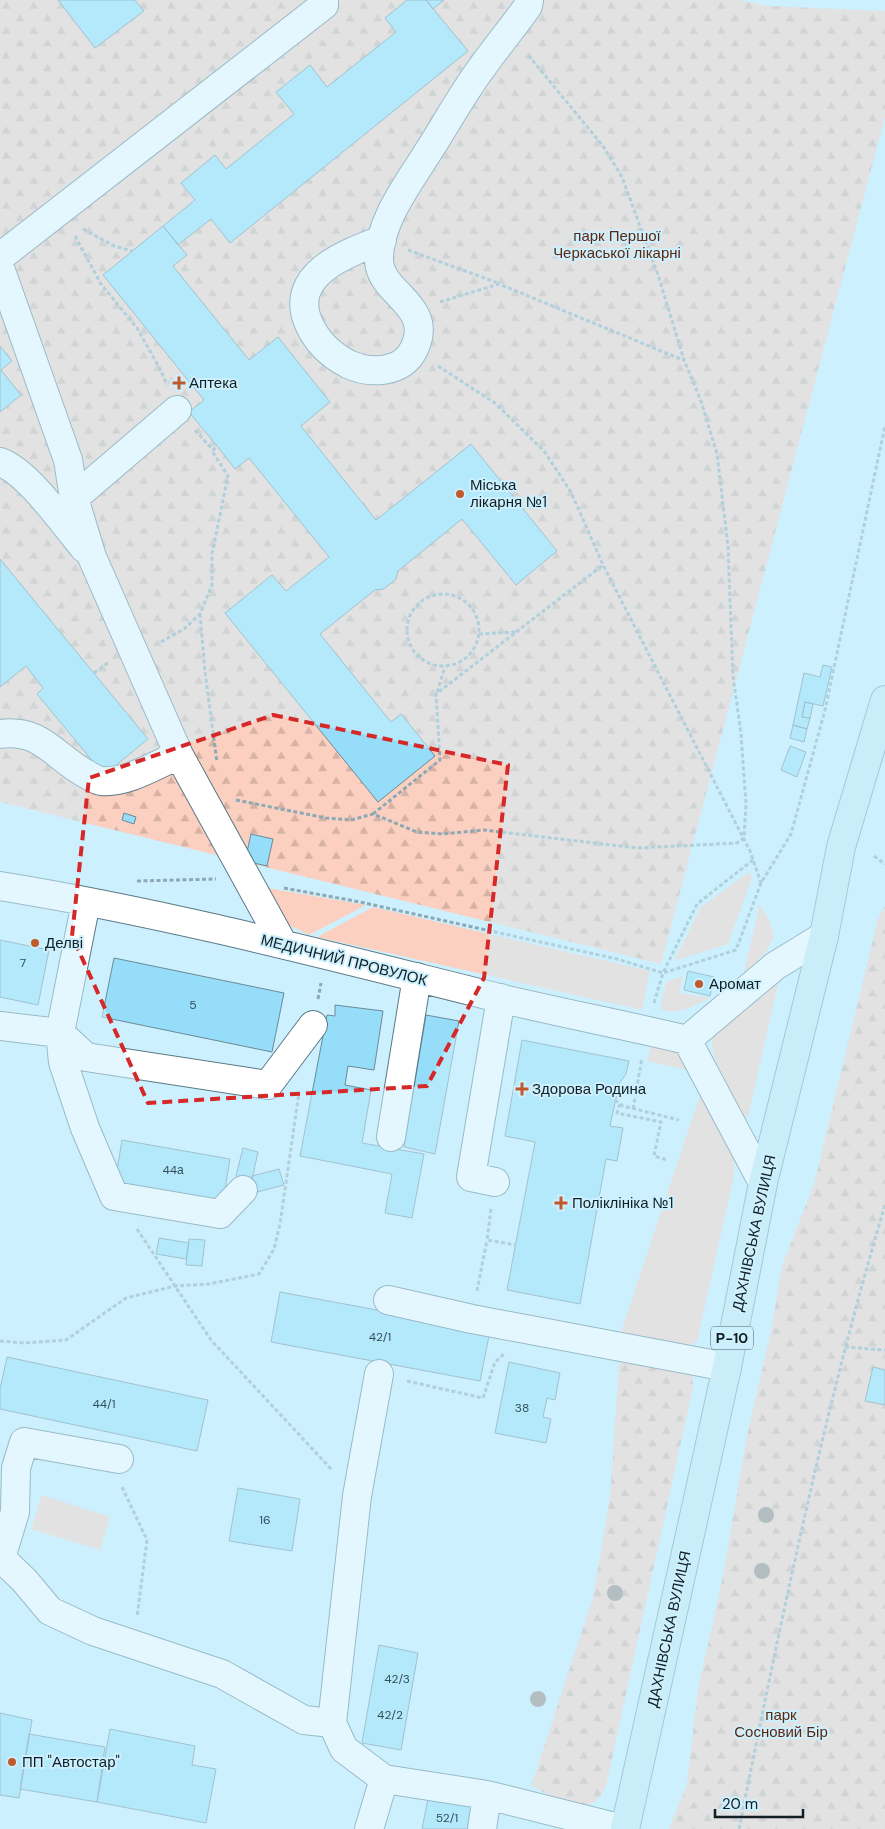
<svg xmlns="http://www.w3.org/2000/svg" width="885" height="1829" viewBox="0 0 885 1829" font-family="'DM Sans',sans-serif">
	<defs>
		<pattern id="forest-firs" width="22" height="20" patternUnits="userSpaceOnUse" patternTransform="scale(1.25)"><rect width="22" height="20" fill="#fbd0c0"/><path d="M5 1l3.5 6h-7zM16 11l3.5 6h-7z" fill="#d6b2a5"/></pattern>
	</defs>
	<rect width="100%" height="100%" fill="#cdf0fe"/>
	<path fill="#fbd0c0" d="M 749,872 L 752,878 L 728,944 L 674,961 L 701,907 Z
		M 262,887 L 366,905 L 309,935 L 287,924 Z
		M 760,904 L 770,922 L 774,937 L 767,950 L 745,976 L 743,975 Z
		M 373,907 L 650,971 L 642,1010 L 317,937 Z
		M 780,975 L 748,1117 L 743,1117 L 713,1054 L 711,1033 Z
		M 683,976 L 679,993 L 710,998 C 694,1006 677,1016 660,1009 L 666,982 Z
		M 652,1040 L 674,1047 L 692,1071 L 647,1061 Z
		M 704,1083 L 734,1151 L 734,1176 L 697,1342 L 685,1346 L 619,1338 Z
		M 42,1495 L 110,1517 L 100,1550 L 31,1529 Z"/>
	<path fill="url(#forest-firs)" d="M 0,0 L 740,0 L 767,6 L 885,11 L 885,117 L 661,964 L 0,802 Z
		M 885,906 L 885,1829 L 669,1829 L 687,1784 L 698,1689 L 721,1586 L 747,1436 L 771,1331 L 782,1266 L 814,1184 L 878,919 Z
		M 620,1351 L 692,1374 L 693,1387 L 606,1786 C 591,1824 556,1797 531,1786 L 593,1598 L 610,1497 Z"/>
	<path fill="#95ddf8" stroke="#6a8a97" d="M 58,0 L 135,0 L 144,11 L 95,48 Z
		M 407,0 L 426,0 L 468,51 L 230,243 L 211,219 L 178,245 L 163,226 L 195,200 L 181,183 L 215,155 L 226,169 L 294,114 L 276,92 L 310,65 L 327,87 L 396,32 L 385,18 Z
		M 426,0 L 444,0 L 433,9 Z
		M 163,226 L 187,255 L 173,266 L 249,360 L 278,337 L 330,402 L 301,426 L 376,520 L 471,444 L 557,551 L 516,585 L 462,519 L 398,571 L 396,579 L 384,589 L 375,590 L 320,634 L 391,722 L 401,714 L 435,756 L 378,802 L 225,613 L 272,575 L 286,591 L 329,557 L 249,458 L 235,469 L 217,446 L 189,412 L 204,400 L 103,275 Z
		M 0,346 L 12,361 L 1,370 L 21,395 L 0,412 Z
		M 0,559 L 148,739 L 104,775 L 37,694 L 43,688 L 26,666 L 0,687 Z
		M 823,665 L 832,667 L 823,706 L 805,702 L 802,717 L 810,718 L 807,729 L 793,725 L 804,673 L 820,677 Z
		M 805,702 L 813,704 L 810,718 L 802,717 Z
		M 793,725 L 807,729 L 804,742 L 790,738 Z
		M 790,746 L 806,752 L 797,777 L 781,770 Z
		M 124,813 L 136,817 L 134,824 L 122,820 Z
		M 251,834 L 273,839 L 267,866 L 245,861 Z
		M 0,940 L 49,950 L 38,1005 L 0,997 Z
		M 114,958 L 284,993 L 272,1052 L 102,1017 Z
		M 688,971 L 714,977 L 710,996 L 684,990 Z
		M 335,1005 L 383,1011 L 374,1070 L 348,1066 L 345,1085 L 371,1090 L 362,1143 L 424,1154 L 412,1218 L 385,1213 L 392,1174 L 300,1156 L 327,1015 L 335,1016 Z
		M 426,1015 L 459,1021 L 435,1154 L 404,1147 Z
		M 522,1040 L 629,1061 L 626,1074 L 619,1084 L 610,1126 L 623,1128 L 617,1161 L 606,1159 L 580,1304 L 507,1290 L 535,1142 L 505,1136 Z
		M 122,1140 L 230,1159 L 223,1201 L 115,1182 Z
		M 243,1148 L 258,1152 L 252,1180 L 236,1176 Z
		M 279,1169 L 284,1185 L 257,1192 L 252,1176 Z
		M 159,1238 L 189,1243 L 186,1259 L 156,1254 Z
		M 189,1239 L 205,1240 L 202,1266 L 186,1265 Z
		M 280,1292 L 490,1331 L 480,1381 L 271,1342 Z
		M 7,1357 L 208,1400 L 197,1451 L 0,1409 L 0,1389 Z
		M 509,1362 L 560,1373 L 555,1400 L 547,1398 L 543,1417 L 551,1419 L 546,1443 L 495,1433 Z
		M 873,1367 L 885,1370 L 885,1405 L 865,1401 Z
		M 238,1488 L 300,1499 L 292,1551 L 229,1541 Z
		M 379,1645 L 418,1653 L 401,1750 L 362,1743 Z
		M 0,1713 L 32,1720 L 19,1798 L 0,1795 Z
		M 110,1729 L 195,1746 L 192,1765 L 216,1769 L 206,1823 L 97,1802 Z
		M 29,1734 L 105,1747 L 97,1802 L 20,1789 Z
		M 428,1798 L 473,1806 L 468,1829 L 422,1829 Z"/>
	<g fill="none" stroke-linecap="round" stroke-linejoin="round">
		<g stroke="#597985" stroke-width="30">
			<path id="minor" d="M 382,240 C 346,253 287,275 309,324 C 317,342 331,355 348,364 C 369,374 402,374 414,349 C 435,305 381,295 379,261 C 378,223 407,186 426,155 C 445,126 462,94 483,66 C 498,45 514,26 528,6 L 529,0
				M 0,257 L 324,5 L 324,0
				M 0,268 L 68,460 L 74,498 L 92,557 L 179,755 L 283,944
				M 0,462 C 28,472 64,524 84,548
				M 74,498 L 177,410
				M 0,734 C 42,728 55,758 88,775 C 92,777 97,781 102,781 C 128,783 155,765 179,755
				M 0,886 C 168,913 334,957 499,998 C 561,1013 625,1025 687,1040
				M 86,902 L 60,1033 L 63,1062 L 85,1128 L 114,1196 L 220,1214 L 243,1190
				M 0,1026 L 60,1033 L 86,1057 L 268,1085 L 313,1025
				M 391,1137 L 417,977
				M 495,1182 L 471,1177 L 501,998
				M 763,1183 L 687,1040 L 775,966 L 824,936
				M 388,1300 L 472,1319 L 727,1367
				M 119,1459 L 24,1442 L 16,1468 L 15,1512 L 1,1558 L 24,1580 L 50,1611 L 93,1631 L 222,1674 L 304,1720 L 332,1723 L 344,1749 L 384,1779 L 487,1795 L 623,1829
				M 332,1723 L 357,1496 L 379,1374
				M 369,1829 L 384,1779
				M 482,1829 L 487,1795"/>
		</g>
		<g stroke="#6d99aa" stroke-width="30">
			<path id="major" d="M 625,1829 L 727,1367 L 763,1183 L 824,936 L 841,847 L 885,700"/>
		</g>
		<path stroke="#8da9b3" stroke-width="3" stroke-dasharray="4 2.5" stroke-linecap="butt" d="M 83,229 L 114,246 L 132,251
			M 75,236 L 101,284 L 137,328 L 160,369 L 167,385
			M 408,250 L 498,283
			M 440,302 L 499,284 L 683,360
			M 438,366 L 495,403 L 544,451 L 571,492 L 603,565 L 750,851 L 761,883
			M 195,430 L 213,450
			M407 630a36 36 0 1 1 72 0a36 36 0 1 1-72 0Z
			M 200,614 L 205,672 L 217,762
			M 479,634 L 516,632
			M 161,642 L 184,629 L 200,614 L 212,585 L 212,554 L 228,476 L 212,451 L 217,446
			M 94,673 L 109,662
			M 437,692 L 445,667
			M 236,800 L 326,818 L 351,820 L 373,814 L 417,832 L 443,834 L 484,830 L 637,848 L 737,843 L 744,838 L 746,804 L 741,734 L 733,676 L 728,546 L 717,454 L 701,401 L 684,360 L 658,275 L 622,177 L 603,146 L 528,55
			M 373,814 L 440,760 L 436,694 L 603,565
			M 874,856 L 885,864
			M 137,881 L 216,879
			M 284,888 L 360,902 L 617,959 L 663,973 L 697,904 L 753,860
			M 318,999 L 321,983
			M 654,1003 L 663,973 L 736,950 L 761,883 L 791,834 L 825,710 L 885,426
			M 615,1100 L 623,1106 L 679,1120
			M 620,1104 L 617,1113 L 661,1122 L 654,1156 L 667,1160
			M 633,1109 L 642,1058
			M 491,1209 L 487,1240 L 516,1245
			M 137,1229 L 211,1340 L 332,1470
			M 477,1291 L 487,1240
			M 0,1341 L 24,1343 L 66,1340 L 126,1298 L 175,1286 L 209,1284 L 259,1274 L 274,1249 L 280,1224 L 299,1093
			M 845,1347 L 885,1350
			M 407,1381 L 483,1398 L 495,1362 L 505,1353
			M 122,1487 L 147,1540 L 137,1617
			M 739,1829 C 781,1620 824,1410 885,1205"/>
		<use href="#minor" stroke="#fff" stroke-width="28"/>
		<use href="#major" stroke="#c5e9f7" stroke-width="28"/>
	</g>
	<g fill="#90817a">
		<circle cx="766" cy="1515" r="8"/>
		<circle cx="762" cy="1571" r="8"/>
		<circle cx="615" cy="1593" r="8"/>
		<circle cx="538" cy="1699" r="8"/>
	</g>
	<path d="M0 0H885V1829H0ZM 273,715 L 508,765 L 484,978 L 427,1086 L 148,1103 L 72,936 L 89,778 Z" fill="#cdf0fe" fill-opacity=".55" fill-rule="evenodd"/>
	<path fill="none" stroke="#d62828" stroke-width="4" stroke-dasharray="10 6" stroke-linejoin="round" d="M 273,715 L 508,765 L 484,978 L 427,1086 L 148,1103 L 72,936 L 89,778 Z"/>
	<g fill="#c05a2d" stroke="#cdf0fe" stroke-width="2">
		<path d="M176.5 375.5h5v5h5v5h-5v5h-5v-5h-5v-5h5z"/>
		<circle cx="460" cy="494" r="5"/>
		<circle cx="35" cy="943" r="5"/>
		<circle cx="699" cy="984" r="5"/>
		<path d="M519.5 1081.5h5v5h5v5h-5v5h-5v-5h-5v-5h5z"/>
		<path d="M558.5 1195.5h5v5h5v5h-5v5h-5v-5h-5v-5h5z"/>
		<circle cx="12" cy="1762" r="5"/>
	</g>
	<g text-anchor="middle" stroke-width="4" stroke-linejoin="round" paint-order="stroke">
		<g font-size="12" fill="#334e59">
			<text x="23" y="967">7</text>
			<text x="193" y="1009">5</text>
			<text x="173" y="1174">44а</text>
			<text x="380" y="1341">42/1</text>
			<text x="104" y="1408">44/1</text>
			<text x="522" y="1412">38</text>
			<text x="265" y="1524">16</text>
			<text x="397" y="1683">42/3</text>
			<text x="390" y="1719">42/2</text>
			<text x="447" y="1822">52/1</text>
		</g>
		<rect fill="#cdf0fe" stroke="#4a5e65" stroke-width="1" x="711" y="1326.5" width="42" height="23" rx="4"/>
		<g font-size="14" font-weight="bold" fill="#121f24">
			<text x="732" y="1343">Р-10</text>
		</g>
		<g font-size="15" fill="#5e270e" stroke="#cdf0fe">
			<text x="617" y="241">парк Першої<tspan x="617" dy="17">Черкаської лікарні</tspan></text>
			<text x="781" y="1720">парк<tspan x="781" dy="17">Сосновий Бір</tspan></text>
		</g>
		<g font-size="15" fill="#121f24" stroke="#cdf0fe" text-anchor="start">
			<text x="189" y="388">Аптека</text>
			<text x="470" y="490">Міська<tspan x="470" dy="17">лікарня №1</tspan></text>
			<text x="45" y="948">Делві</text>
			<text x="709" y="989">Аромат</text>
			<text x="532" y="1094">Здорова Родина</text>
			<text x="572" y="1208">Поліклініка №1</text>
			<text x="22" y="1767">ПП "Автостар"</text>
		</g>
		<g font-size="15" fill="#121f24" stroke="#cdf0fe">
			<text transform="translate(344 960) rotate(14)" y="5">МЕДИЧНИЙ ПРОВУЛОК</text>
			<text transform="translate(754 1233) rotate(-78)" y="5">ДАХНІВСЬКА ВУЛИЦЯ</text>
			<text transform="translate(669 1629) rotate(-78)" y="5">ДАХНІВСЬКА ВУЛИЦЯ</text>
		</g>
	</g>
	<path d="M715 1809v8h88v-8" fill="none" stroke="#121f24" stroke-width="2.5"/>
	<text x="722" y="1809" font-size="15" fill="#121f24" stroke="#cdf0fe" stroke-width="4" paint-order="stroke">20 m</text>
</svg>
